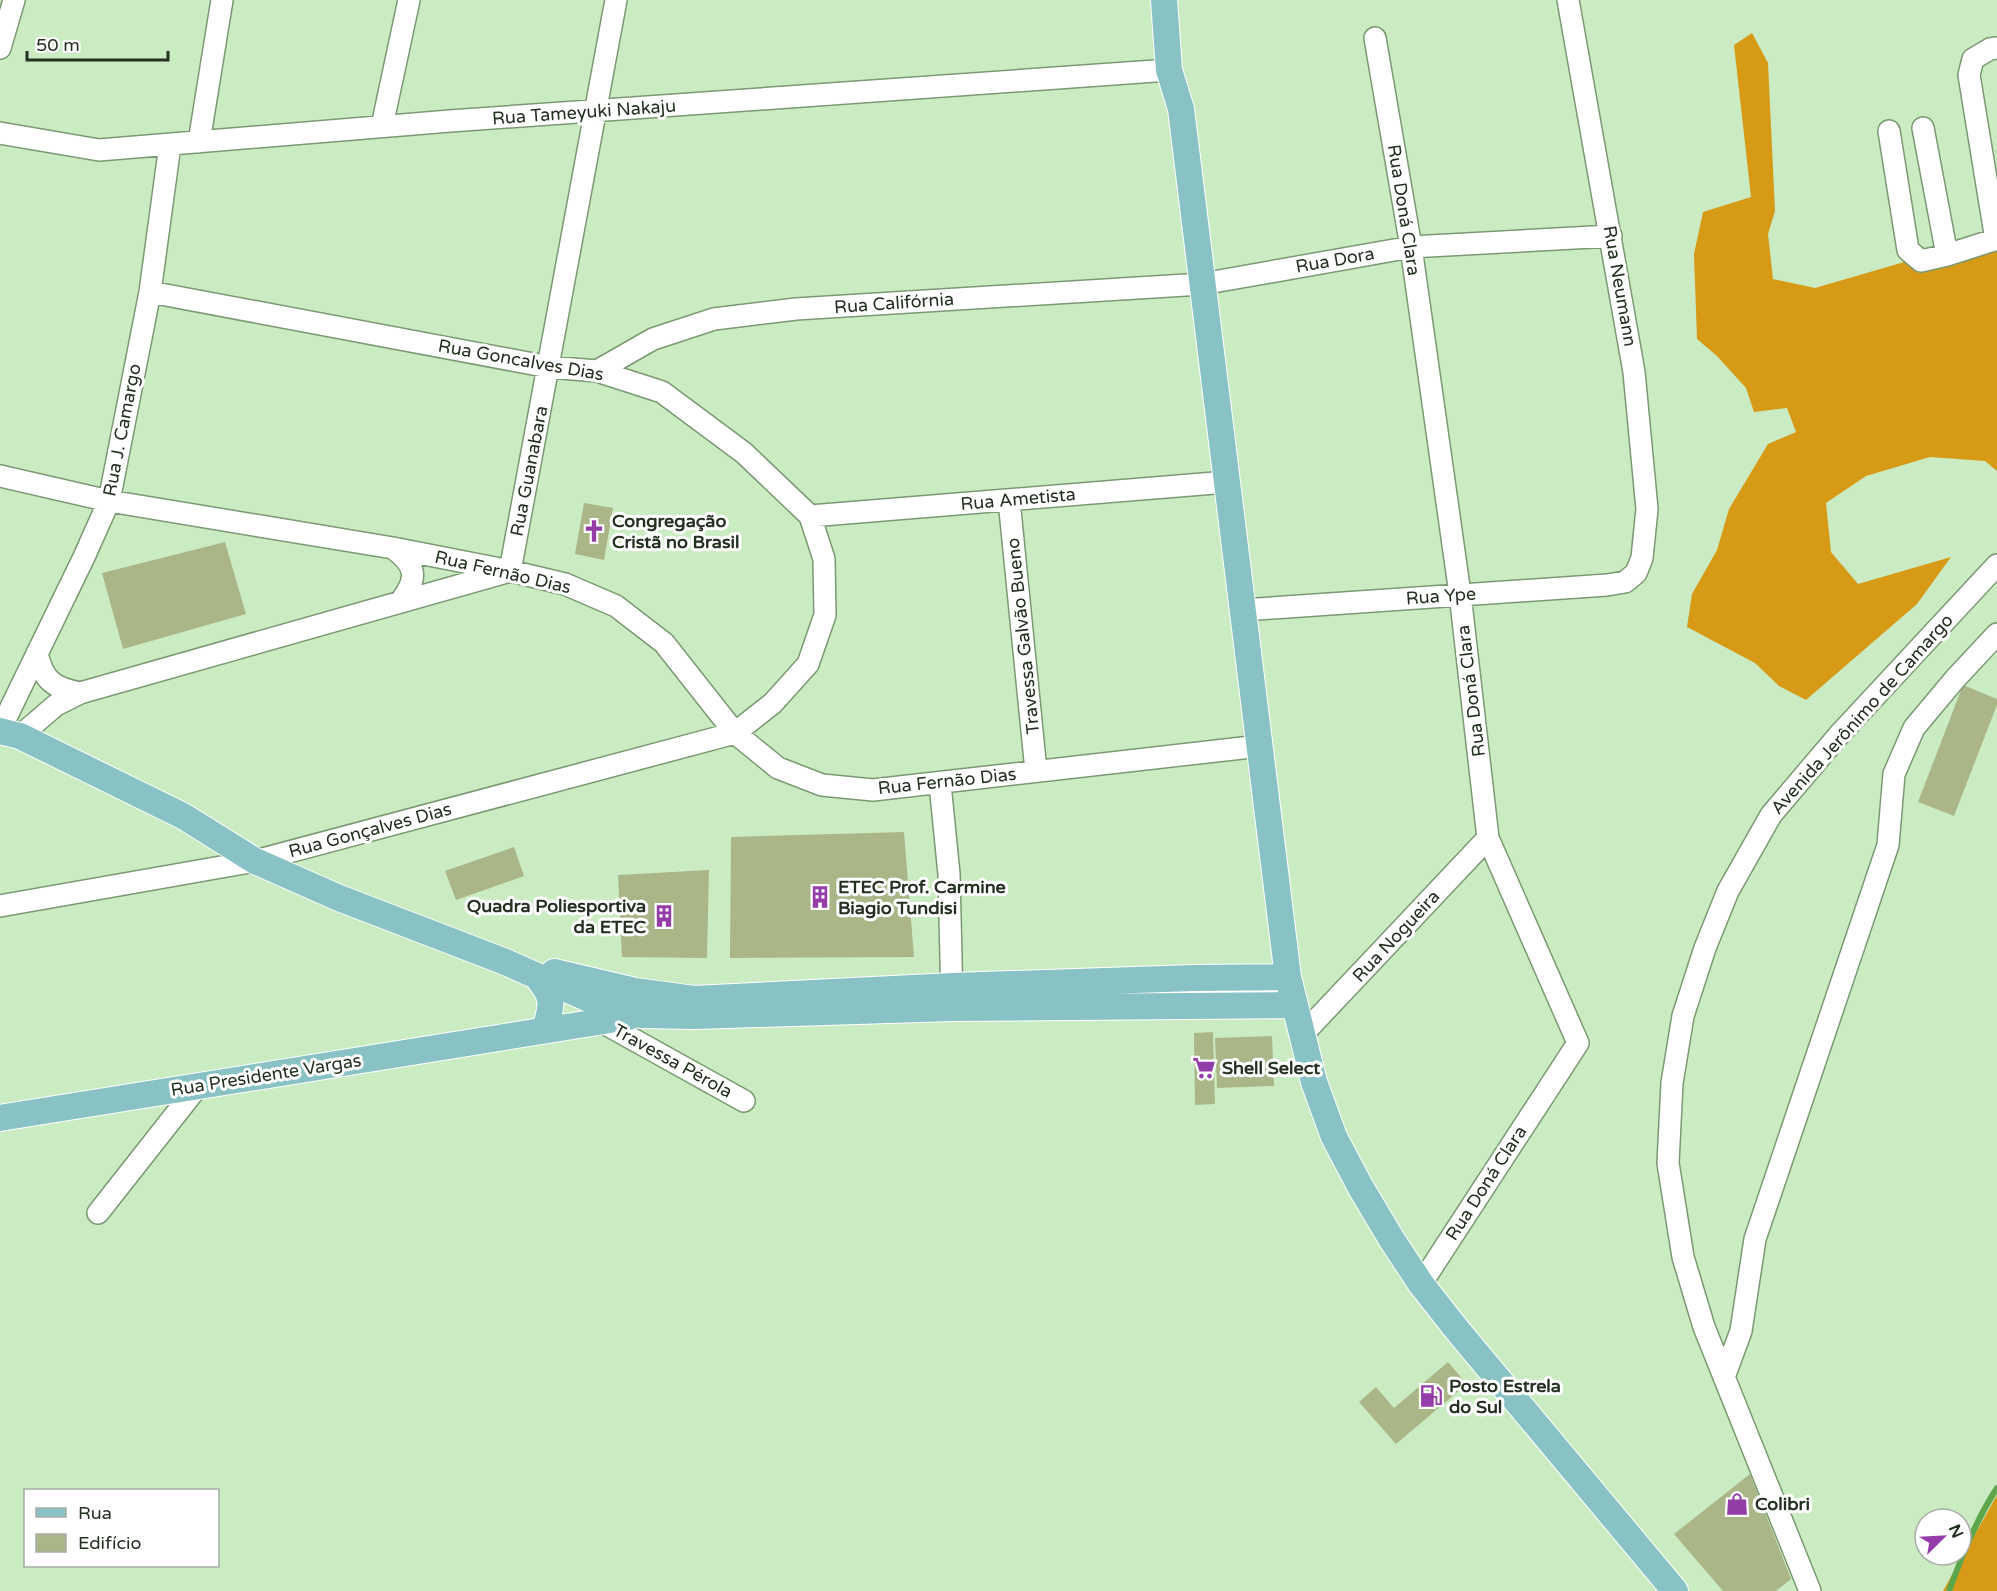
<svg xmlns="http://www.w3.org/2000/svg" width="1997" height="1591" viewBox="0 0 1997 1591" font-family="'Varela Round',sans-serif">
	<rect width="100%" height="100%" fill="#cbecc3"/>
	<path fill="#d69a16" d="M 1752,33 L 1768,63 L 1775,211 L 1768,234 L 1773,279 L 1815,288 L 1997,235 L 1997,471 L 1985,461 L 1930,457 L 1866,476 L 1826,503 L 1831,552 L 1858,584 L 1951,557 L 1917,604 L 1806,700 L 1779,686 L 1755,663 L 1687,627 L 1692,594 L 1717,550 L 1729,509 L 1768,444 L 1796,432 L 1787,408 L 1754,412 L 1746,388 L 1717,356 L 1697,339 L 1694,254 L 1703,212 L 1751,197 L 1734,45 Z
		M 1997,1495 L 1997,1591 L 1943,1591 Z"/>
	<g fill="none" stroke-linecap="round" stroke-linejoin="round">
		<path stroke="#5ea64b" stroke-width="6" d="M 1949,1591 C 1962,1556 1976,1520 1997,1488"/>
	</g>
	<path fill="#abb688" d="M 584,503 L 613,508 L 604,560 L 575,554 Z
		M 225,542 L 246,614 L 123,649 L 102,573 Z
		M 1963,685 L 1997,699 L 1997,705 L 1954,816 L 1918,802 Z
		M 904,832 L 914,957 L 730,958 L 731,837 Z
		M 514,847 L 524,876 L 456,900 L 445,871 Z
		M 709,870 L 707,958 L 622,957 L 618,875 Z
		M 1213,1032 L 1215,1104 L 1195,1105 L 1194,1033 Z
		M 1272,1036 L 1274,1086 L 1217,1088 L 1215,1038 Z
		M 1448,1362 L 1467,1384 L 1396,1444 L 1359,1402 L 1376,1387 L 1394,1408 Z
		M 1750,1474 L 1791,1579 L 1776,1591 L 1723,1591 L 1674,1534 Z"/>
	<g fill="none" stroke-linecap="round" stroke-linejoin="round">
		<g stroke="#7b9973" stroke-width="24">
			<path id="minor" d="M 1375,38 L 1411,247 L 1460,594 L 1488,838 L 1578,1043 L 1421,1284
				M 0,48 L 14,0
				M 382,126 L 409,0
				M 1923,128 L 1947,255
				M 1889,131 L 1908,250 L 1921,261 L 1947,255 L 1997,239
				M 0,133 L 99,150 L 450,121 L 1169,70
				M 199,142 L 222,0
				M 1996,240 L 1969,75 L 1973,59 L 1990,49 L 1997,48
				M 597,371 L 653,339 L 714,319 L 796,309 L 1202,284 L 1411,247 L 1611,236
				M 0,476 L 109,501 L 393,548 L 510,571 L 565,584 L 616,606 L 664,643 L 735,733 L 778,768 L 822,785 L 873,790 L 1260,746
				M 1009,500 L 1036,771
				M 810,516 L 1227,482
				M 393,548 C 417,566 418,578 401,601
				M 1243,610 L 1607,585 L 1625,582 L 1636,573 L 1642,558 L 1647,509 L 1634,372 L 1568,0
				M 37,653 C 43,680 53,688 80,693
				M 0,730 L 84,557 L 109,501 L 150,292 L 170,145
				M 20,736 L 56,705 L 80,693 L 510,571 L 616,0
				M 940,784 L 949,874 L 952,1002
				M 0,906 L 255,861 L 735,733 L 773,703 L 808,664 L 825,615 L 824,559 L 810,516 L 744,453 L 662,392 L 597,371 L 549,367 L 150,292
				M 602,1022 L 744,1101
				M 1303,1034 L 1488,838
				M 98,1213 L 198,1086
				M 1724,1377 L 1741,1331 L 1755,1239 L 1888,845 L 1894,774 L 1914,728 L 1955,679 L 1997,634
				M 1810,1591 L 1704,1327 L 1683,1257 L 1668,1163 L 1672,1083 L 1683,1016 L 1705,948 L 1728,891 L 1771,815 L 1838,736 L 1997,565"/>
		</g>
		<g stroke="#fff" stroke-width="28">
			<path id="major" d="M 1164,0 L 1169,70 L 1181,109 L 1288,977 L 1314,1082 L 1334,1137 L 1361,1188 L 1392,1240 L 1421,1284 L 1458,1331 L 1675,1591
				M 0,731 L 20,736 L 183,816 L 255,861 L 339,898 L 503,961 L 616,1011 L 641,1015 L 694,1016 L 952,1008 L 1295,1005
				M 554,972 L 635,991 L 694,999 L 953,986 L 1194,978 L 1288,977
				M 537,977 C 553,996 553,1003 546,1026
				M 0,1118 L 629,1017"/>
		</g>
		<use href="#minor" stroke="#fff" stroke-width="21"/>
		<use href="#major" stroke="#89c2c5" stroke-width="26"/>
	</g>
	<defs>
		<g id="church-bare" transform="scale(1.8)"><path d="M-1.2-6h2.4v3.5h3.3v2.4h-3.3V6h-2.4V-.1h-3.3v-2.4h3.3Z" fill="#943da9" stroke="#fff" stroke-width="2.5" paint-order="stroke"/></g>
		<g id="building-bare" transform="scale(1.8)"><path d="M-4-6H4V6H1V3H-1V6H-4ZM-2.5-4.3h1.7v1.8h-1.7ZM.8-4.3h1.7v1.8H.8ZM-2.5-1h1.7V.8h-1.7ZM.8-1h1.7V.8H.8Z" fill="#943da9" stroke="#fff" stroke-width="2.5" paint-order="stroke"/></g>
		<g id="supermarket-bare" transform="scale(1.8)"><path d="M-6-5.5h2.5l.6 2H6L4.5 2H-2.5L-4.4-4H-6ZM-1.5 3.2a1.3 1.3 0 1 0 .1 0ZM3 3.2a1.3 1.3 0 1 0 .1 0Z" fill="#943da9" stroke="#fff" stroke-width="2.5" paint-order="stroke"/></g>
		<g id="fuel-bare" transform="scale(1.8)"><path d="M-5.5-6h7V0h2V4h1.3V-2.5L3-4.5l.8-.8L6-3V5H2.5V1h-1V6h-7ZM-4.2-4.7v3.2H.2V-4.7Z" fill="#943da9" stroke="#fff" stroke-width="2.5" paint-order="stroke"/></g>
		<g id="shop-bare" transform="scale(1.8)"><path d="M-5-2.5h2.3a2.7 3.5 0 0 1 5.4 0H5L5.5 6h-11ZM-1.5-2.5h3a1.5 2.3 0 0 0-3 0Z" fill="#943da9" stroke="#fff" stroke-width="2.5" paint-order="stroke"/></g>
	</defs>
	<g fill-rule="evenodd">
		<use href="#church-bare" x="594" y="531"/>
		<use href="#building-bare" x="820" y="897"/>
		<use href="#building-bare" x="664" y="916"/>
		<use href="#supermarket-bare" x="1204" y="1068"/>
		<use href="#fuel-bare" x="1431" y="1396"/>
		<use href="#shop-bare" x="1737" y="1504"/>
	</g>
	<g text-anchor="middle" stroke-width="6" stroke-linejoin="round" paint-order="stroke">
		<g font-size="18" fill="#243121" stroke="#fff">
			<text transform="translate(584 112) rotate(-4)" y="6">Rua Tameyuki Nakaju</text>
			<text transform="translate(1404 210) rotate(81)" y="6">Rua Doná Clara</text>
			<text transform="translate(1335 260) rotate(-10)" y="6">Rua Dora</text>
			<text transform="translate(1620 286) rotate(80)" y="6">Rua Neumann</text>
			<text transform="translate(894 303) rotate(-4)" y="6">Rua Califórnia</text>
			<text transform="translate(521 360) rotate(10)" y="6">Rua Goncalves Dias</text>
			<text transform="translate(122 430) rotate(-79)" y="6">Rua J. Camargo</text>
			<text transform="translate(529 471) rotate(-79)" y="6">Rua Guanabara</text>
			<text transform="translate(1018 499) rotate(-5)" y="6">Rua Ametista</text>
			<text transform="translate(503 572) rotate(13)" y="6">Rua Fernão Dias</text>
			<text transform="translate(1441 596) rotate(-4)" y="6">Rua Ype</text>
			<text transform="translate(1023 636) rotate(-96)" y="6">Travessa Galvão Bueno</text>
			<text transform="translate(1471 691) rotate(-97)" y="6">Rua Doná Clara</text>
			<text transform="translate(1862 714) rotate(-48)" y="6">Avenida Jerônimo de Camargo</text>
			<text transform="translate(947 781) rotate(-6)" y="6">Rua Fernão Dias</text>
			<text transform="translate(370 830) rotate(-15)" y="6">Rua Gonçalves Dias</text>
			<text transform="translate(1396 936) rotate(-47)" y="6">Rua Nogueira</text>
			<text transform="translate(673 1061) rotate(29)" y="6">Travessa Pérola</text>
			<text transform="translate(266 1075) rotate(-9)" y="6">Rua Presidente Vargas</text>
			<text transform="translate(1486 1183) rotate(-57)" y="6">Rua Doná Clara</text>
		</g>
		<g font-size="18" font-weight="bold" fill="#243121" stroke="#fff" text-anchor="start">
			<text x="612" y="527">Congregação<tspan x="612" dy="21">Cristã no Brasil</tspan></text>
			<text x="838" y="893">ETEC Prof. Carmine<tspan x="838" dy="21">Biagio Tundisi</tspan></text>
			<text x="646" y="912" text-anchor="end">Quadra Poliesportiva<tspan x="646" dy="21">da ETEC</tspan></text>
			<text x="1222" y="1074">Shell Select</text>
			<text x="1449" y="1392">Posto Estrela<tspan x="1449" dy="21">do Sul</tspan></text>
			<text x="1755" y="1510">Colibri</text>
		</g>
	</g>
	<rect x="24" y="1489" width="195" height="78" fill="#ffffff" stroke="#a7ada6" stroke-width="1.5"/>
	<rect x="36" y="1508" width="30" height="9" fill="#89c2c5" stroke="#a7ada6" stroke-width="1.5"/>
	<text x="78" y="1519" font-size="18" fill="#243121">Rua</text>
	<rect x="36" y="1534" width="30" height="18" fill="#abb688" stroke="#a7ada6" stroke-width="1.5"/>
	<text x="78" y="1549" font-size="18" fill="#243121">Edifício</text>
	<g transform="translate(1943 1537) rotate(66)"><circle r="28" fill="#ffffff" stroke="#a7ada6" stroke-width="1.5"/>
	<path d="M0-4.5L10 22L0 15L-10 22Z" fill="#943da9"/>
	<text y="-9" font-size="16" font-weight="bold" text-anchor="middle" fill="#243121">N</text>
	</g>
	<path d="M27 51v9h141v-9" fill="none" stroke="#243121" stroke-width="3"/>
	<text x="36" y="51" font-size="18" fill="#243121" stroke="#ffffff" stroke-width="4.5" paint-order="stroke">50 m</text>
</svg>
